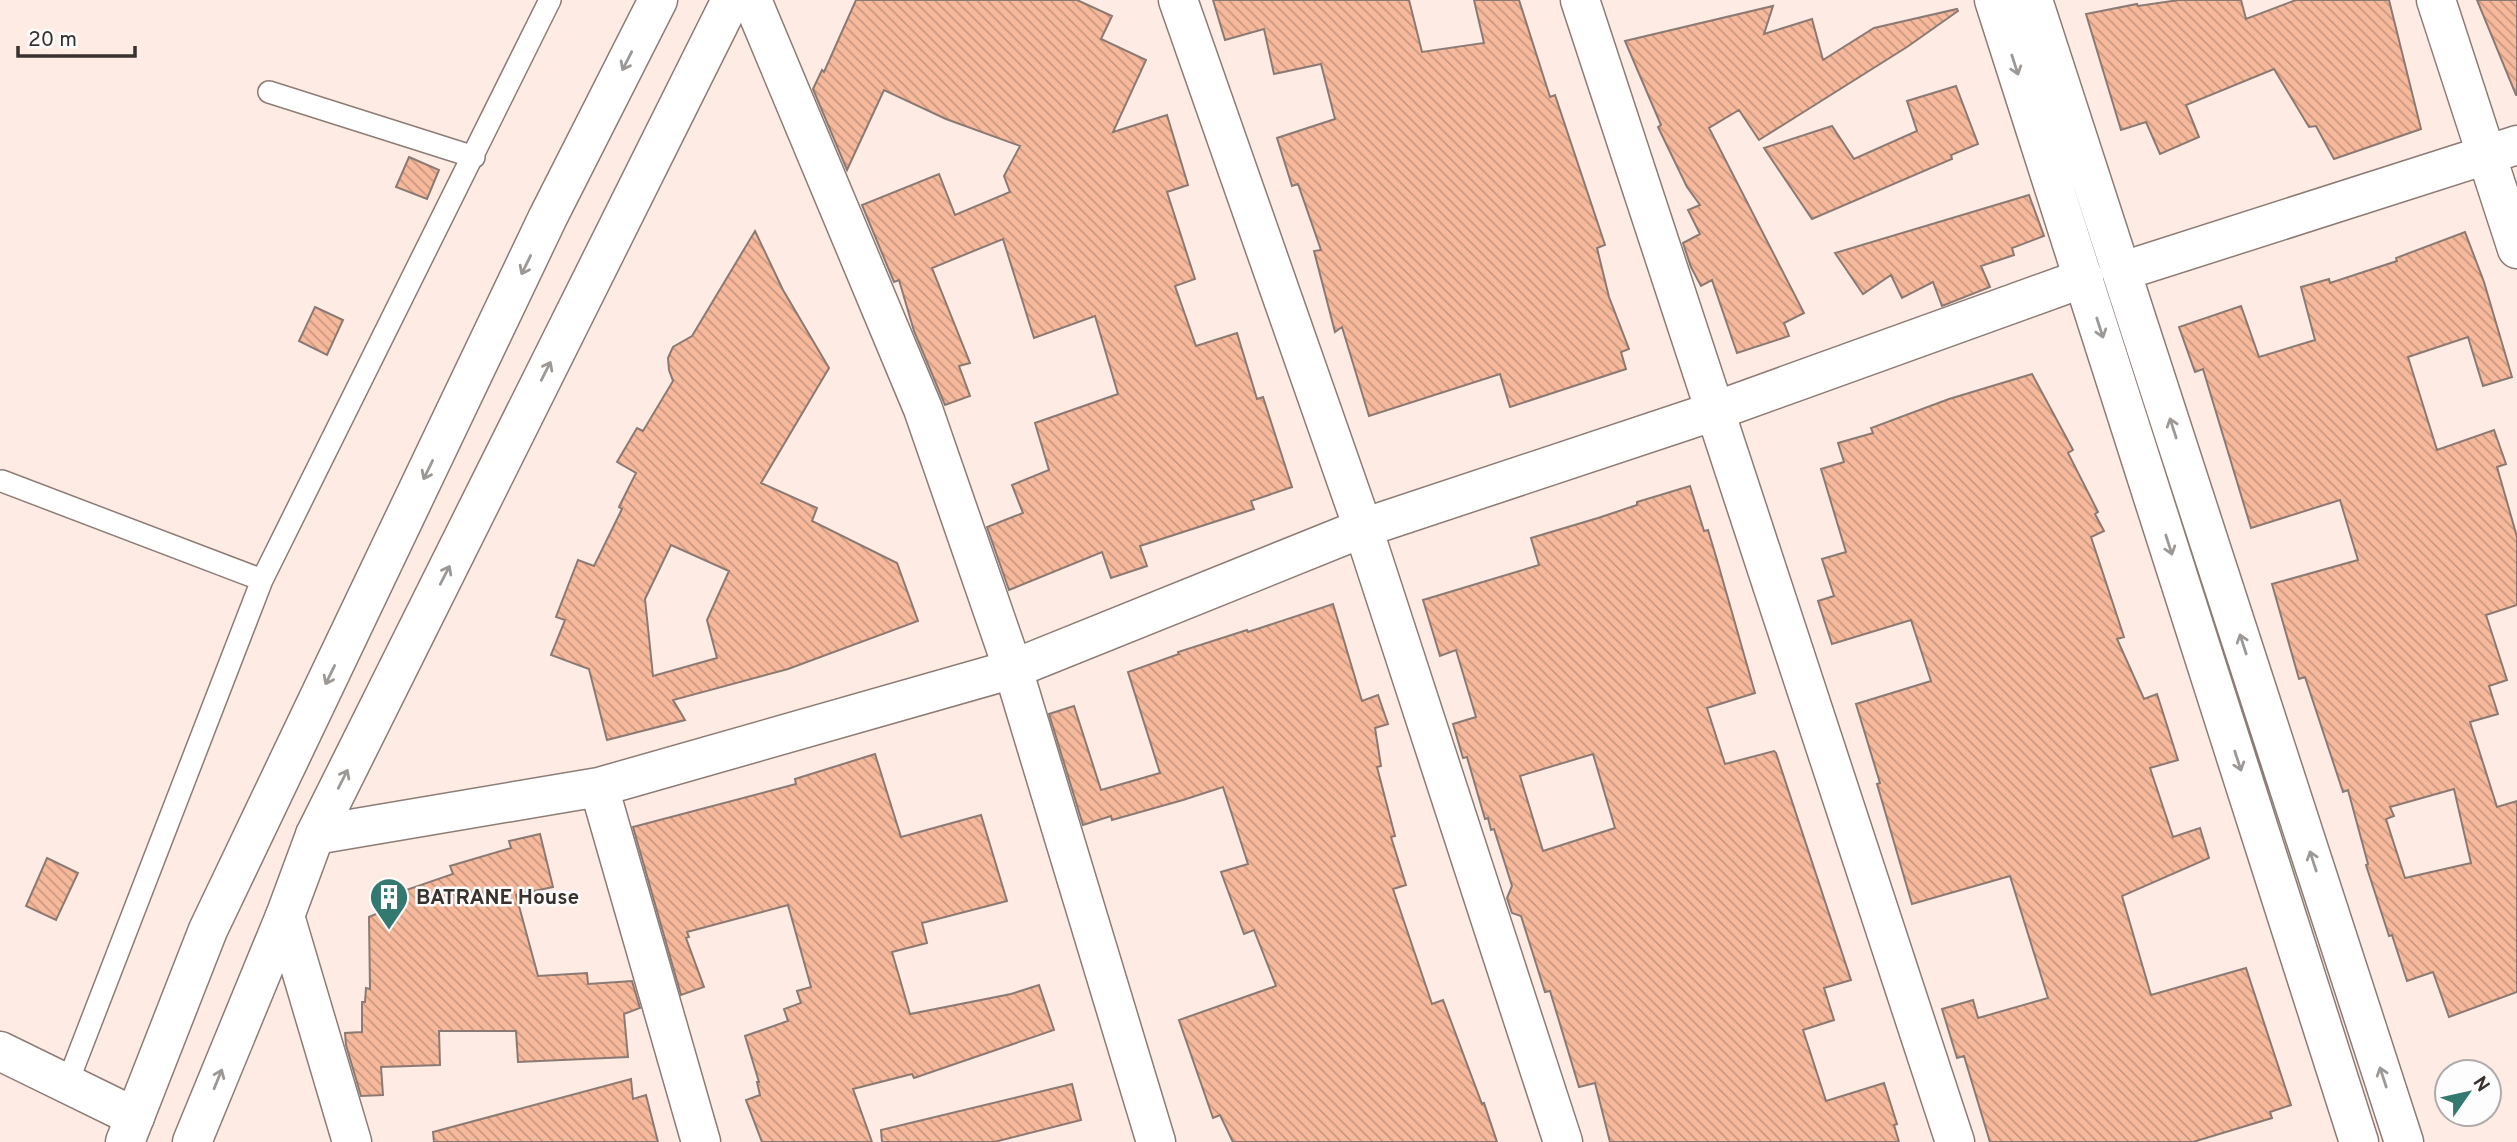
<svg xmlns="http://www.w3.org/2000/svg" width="2517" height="1142" viewBox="0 0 2517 1142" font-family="Overpass,sans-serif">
	<defs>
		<pattern id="building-back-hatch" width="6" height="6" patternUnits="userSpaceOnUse" patternTransform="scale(1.75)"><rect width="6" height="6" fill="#f7b99c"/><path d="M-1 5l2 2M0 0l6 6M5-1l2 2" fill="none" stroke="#c99780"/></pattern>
	</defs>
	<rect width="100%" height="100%" fill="#feebe3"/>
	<path fill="url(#building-back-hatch)" stroke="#8b7a73" stroke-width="2" fill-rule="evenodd" d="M 856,0 L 1077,0 L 1112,16 L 1101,39 L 1146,60 L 1113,132 L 1167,115 L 1188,185 L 1167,192 L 1195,279 L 1175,286 L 1196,346 L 1237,333 L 1257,399 L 1263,397 L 1292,487 L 1251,501 L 1254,509 L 1140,546 L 1147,566 L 1111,578 L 1102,552 L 1009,590 L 987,527 L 1023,513 L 1012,485 L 1049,470 L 1035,423 L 1118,394 L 1095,316 L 1034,338 L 1003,239 L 932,268 L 970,363 L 959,366 L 970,396 L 945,405 L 914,331 L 899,280 L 894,282 L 862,205 L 939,174 L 955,215 L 1010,192 L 1004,176 L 1020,146 L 946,119 L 884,90 L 847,170 L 813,89 L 822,70 L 824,72 Z
		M 1213,0 L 1409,0 L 1422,52 L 1484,43 L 1474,0 L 1519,0 L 1550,97 L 1555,95 L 1605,245 L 1597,248 L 1609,297 L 1629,349 L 1621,352 L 1626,369 L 1510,407 L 1500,374 L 1369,416 L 1342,327 L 1335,332 L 1314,251 L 1321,250 L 1298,184 L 1292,186 L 1277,138 L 1335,119 L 1321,64 L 1274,74 L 1264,29 L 1225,40 Z
		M 2179,0 L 2241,0 L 2246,19 L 2296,0 L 2389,0 L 2421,129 L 2334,159 L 2316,126 L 2309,127 L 2274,69 L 2186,105 L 2199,137 L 2160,154 L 2146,122 L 2121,130 L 2086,14 L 2137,4 L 2138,6 Z
		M 2477,0 L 2517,0 L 2517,95 L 2516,95 Z
		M 1773,6 L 1764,34 L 1812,19 L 1823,60 L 1874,28 L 1957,9 L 1958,11 L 1907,47 L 1759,140 L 1739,110 L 1709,128 L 1804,313 L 1784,323 L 1789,336 L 1737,353 L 1712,280 L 1701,286 L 1691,267 L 1683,243 L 1700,234 L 1688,210 L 1700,205 L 1687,187 L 1658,127 L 1661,125 L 1625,41 Z
		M 1956,86 L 1978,144 L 1951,155 L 1952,159 L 1812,219 L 1764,148 L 1832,126 L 1854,159 L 1917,131 L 1907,101 Z
		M 409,157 L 439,170 L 427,199 L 396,187 Z
		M 2029,195 L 2044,236 L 2012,248 L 2014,255 L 1981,266 L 1990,287 L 1942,306 L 1933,282 L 1902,298 L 1891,275 L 1863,294 L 1835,253 Z
		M 755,231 L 783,290 L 829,368 L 761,483 L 817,508 L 812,521 L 897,563 L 918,621 L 788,669 L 673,700 L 685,720 L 607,740 L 589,669 L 551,655 L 565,620 L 556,617 L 578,560 L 594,566 L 622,509 L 619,507 L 636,473 L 617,462 L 637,428 L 643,431 L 673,381 L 669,370 L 668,358 L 673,347 L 692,336 ZM 671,545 L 729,571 L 707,620 L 717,658 L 653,676 L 645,599 Z
		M 2465,232 L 2484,282 L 2512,377 L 2483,386 L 2468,337 L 2408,357 L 2437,450 L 2494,430 L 2506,464 L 2497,467 L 2517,537 L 2517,605 L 2486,615 L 2507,680 L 2489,686 L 2498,714 L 2470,722 L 2497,807 L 2517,801 L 2517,992 L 2449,1017 L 2433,972 L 2407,981 L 2392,935 L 2389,936 L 2366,865 L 2368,864 L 2348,790 L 2343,792 L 2305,677 L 2299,679 L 2272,584 L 2358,560 L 2340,500 L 2251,528 L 2203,369 L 2195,372 L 2179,327 L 2241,306 L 2259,357 L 2315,340 L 2301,287 L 2329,279 L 2330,283 L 2397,261 L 2396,258 ZM 2454,789 L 2471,863 L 2405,878 L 2386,819 L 2394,816 L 2390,807 Z
		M 315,307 L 343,320 L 327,355 L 299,341 Z
		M 2032,374 L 2073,450 L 2068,453 L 2098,512 L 2095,514 L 2104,531 L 2091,537 L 2124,637 L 2117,639 L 2144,699 L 2157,694 L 2178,760 L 2150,768 L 2173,837 L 2200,828 L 2209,858 L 2122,896 L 2151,995 L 2246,968 L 2291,1105 L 2270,1112 L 2272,1118 L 2193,1142 L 1990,1142 L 1964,1056 L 1957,1058 L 1942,1009 L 1973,1000 L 1978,1018 L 2048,998 L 2010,876 L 1912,904 L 1877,784 L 1880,783 L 1856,704 L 1931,681 L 1911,620 L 1832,644 L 1818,601 L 1834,596 L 1822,559 L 1846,552 L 1821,469 L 1844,462 L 1838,443 L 1873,433 L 1871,428 L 1949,399 Z
		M 1690,486 L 1704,531 L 1708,530 L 1717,560 L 1755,693 L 1707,708 L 1725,764 L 1774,751 L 1776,753 L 1851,980 L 1824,988 L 1834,1020 L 1803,1030 L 1826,1101 L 1884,1083 L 1897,1124 L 1894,1125 L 1899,1142 L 1610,1142 L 1595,1083 L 1579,1087 L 1550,991 L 1545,992 L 1521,916 L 1512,913 L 1507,898 L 1512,886 L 1494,829 L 1491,830 L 1488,818 L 1485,819 L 1467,757 L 1463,758 L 1453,724 L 1476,717 L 1456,650 L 1440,656 L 1423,600 L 1539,565 L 1531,538 L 1598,518 L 1637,505 L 1637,502 ZM 1593,754 L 1615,828 L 1543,851 L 1520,776 Z
		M 1333,604 L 1362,701 L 1378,695 L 1388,724 L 1375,728 L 1381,766 L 1377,767 L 1395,836 L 1391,837 L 1406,885 L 1393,889 L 1432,1004 L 1443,1000 L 1482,1104 L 1484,1103 L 1497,1142 L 1233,1142 L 1220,1115 L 1213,1118 L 1179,1020 L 1276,986 L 1254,930 L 1244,934 L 1221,872 L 1248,864 L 1223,787 L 1183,800 L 1112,820 L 1111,816 L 1083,825 L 1049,714 L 1074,706 L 1101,790 L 1160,773 L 1128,672 L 1179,654 L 1178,652 L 1247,630 L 1248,632 Z
		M 875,754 L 901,837 L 981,815 L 1007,901 L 922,923 L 927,943 L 892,952 L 910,1014 L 1011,994 L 1039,985 L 1054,1030 L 914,1078 L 912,1074 L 853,1089 L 872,1142 L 762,1142 L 746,1100 L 760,1095 L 757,1082 L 759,1082 L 745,1036 L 788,1021 L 784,1009 L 801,1003 L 797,991 L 811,987 L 788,905 L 687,932 L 689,937 L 686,938 L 704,987 L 681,995 L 633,827 L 796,784 L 795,779 Z
		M 540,834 L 553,887 L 516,895 L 538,976 L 587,973 L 588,984 L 632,981 L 640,1008 L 624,1014 L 628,1057 L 518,1062 L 516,1031 L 439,1031 L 440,1065 L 381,1067 L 383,1095 L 361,1096 L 346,1045 L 345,1033 L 362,1032 L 362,1002 L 365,1002 L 366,988 L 370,989 L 369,917 L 381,912 L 377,900 L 453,874 L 450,866 L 511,848 L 509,841 Z
		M 47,858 L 78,873 L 56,920 L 26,906 Z
		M 631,1079 L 633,1099 L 646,1095 L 658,1142 L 434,1142 L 433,1132 Z
		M 1072,1084 L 1081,1120 L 994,1142 L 882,1142 L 881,1130 Z"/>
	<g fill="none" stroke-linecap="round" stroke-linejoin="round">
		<g stroke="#8d7c75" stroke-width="24">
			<path id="service" d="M 269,92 L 474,157
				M 2,481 L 262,580
				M 67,1084 L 262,580 L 550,0"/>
		</g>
		<g stroke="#8d7c75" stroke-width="41">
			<path id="minor" d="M 752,0 L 923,409 L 1013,669 L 1156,1142
				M 1178,0 L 1363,528 L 1563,1142
				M 1580,0 L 1955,1142
				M 2436,0 L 2517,249
				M 2123,271 L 2517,145
				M 599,787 L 701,1142
				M 315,835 L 599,787 L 1013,669 L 1363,528 L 1715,411 L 2084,278
				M 285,916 L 352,1142
				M 0,1051 L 135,1117"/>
		</g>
		<g stroke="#8d7c75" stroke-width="41">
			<path id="tertiary" d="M 1994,0 L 2359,1142
				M 2033,0 L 2404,1142"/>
		</g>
		<g stroke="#8d7c75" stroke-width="41">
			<path id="trunk" d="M 125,1142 L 208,930 L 548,217 L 658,0
				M 192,1142 L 285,916 L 315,835 L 731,0"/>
		</g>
		<use href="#service" stroke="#fff" stroke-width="21"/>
		<use href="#minor" stroke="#fff" stroke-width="38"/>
		<use href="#tertiary" stroke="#fff" stroke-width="38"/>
		<use href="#trunk" stroke="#fff" stroke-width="38"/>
	</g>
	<defs><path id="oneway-shaft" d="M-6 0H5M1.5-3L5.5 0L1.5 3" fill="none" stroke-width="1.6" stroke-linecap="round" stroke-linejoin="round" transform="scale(1.75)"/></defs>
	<g stroke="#9c9896">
		<use href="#oneway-shaft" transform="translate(627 61) rotate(117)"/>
		<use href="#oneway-shaft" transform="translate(2015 65) rotate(72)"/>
		<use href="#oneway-shaft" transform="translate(526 265) rotate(116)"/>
		<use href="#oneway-shaft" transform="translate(2100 328) rotate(72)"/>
		<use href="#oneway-shaft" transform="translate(546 371) rotate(-63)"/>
		<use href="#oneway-shaft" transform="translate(2173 428) rotate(-108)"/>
		<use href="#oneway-shaft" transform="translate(428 470) rotate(116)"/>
		<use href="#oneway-shaft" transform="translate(2169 545) rotate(72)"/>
		<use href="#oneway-shaft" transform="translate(445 575) rotate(-63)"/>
		<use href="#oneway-shaft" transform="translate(2243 644) rotate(-108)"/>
		<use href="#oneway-shaft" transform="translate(330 675) rotate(116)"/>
		<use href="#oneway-shaft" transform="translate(2238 761) rotate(72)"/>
		<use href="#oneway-shaft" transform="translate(343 779) rotate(-63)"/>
		<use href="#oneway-shaft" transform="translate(2313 861) rotate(-108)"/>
		<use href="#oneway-shaft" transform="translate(2383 1077) rotate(-108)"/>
		<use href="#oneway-shaft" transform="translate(218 1079) rotate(-68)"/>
	</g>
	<defs>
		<g id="building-pin" transform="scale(2.0125)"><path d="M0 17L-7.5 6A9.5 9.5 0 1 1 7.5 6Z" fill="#34796f" stroke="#fdfdfd"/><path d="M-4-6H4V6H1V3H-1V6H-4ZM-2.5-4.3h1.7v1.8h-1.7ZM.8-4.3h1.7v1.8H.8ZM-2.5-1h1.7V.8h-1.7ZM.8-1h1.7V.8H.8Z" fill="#fff"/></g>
	</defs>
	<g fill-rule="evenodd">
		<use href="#building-pin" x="389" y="897"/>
	</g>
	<g text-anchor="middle" stroke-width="5" stroke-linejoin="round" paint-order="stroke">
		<g font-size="21" font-weight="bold" fill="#38312d" stroke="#fdfdfd" text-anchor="start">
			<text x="416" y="904">BATRANE House</text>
		</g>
	</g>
	<g transform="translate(2468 1093) rotate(56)"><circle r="33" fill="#fdfdfd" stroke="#aeabaa" stroke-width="2"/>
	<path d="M0-5L12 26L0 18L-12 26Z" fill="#34796f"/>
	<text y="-10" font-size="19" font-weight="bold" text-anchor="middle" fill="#38312d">N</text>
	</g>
	<path d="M18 46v10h117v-10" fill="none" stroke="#38312d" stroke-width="3.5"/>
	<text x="28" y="46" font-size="21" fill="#38312d" stroke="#fdfdfd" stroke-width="5" paint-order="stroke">20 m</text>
</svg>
